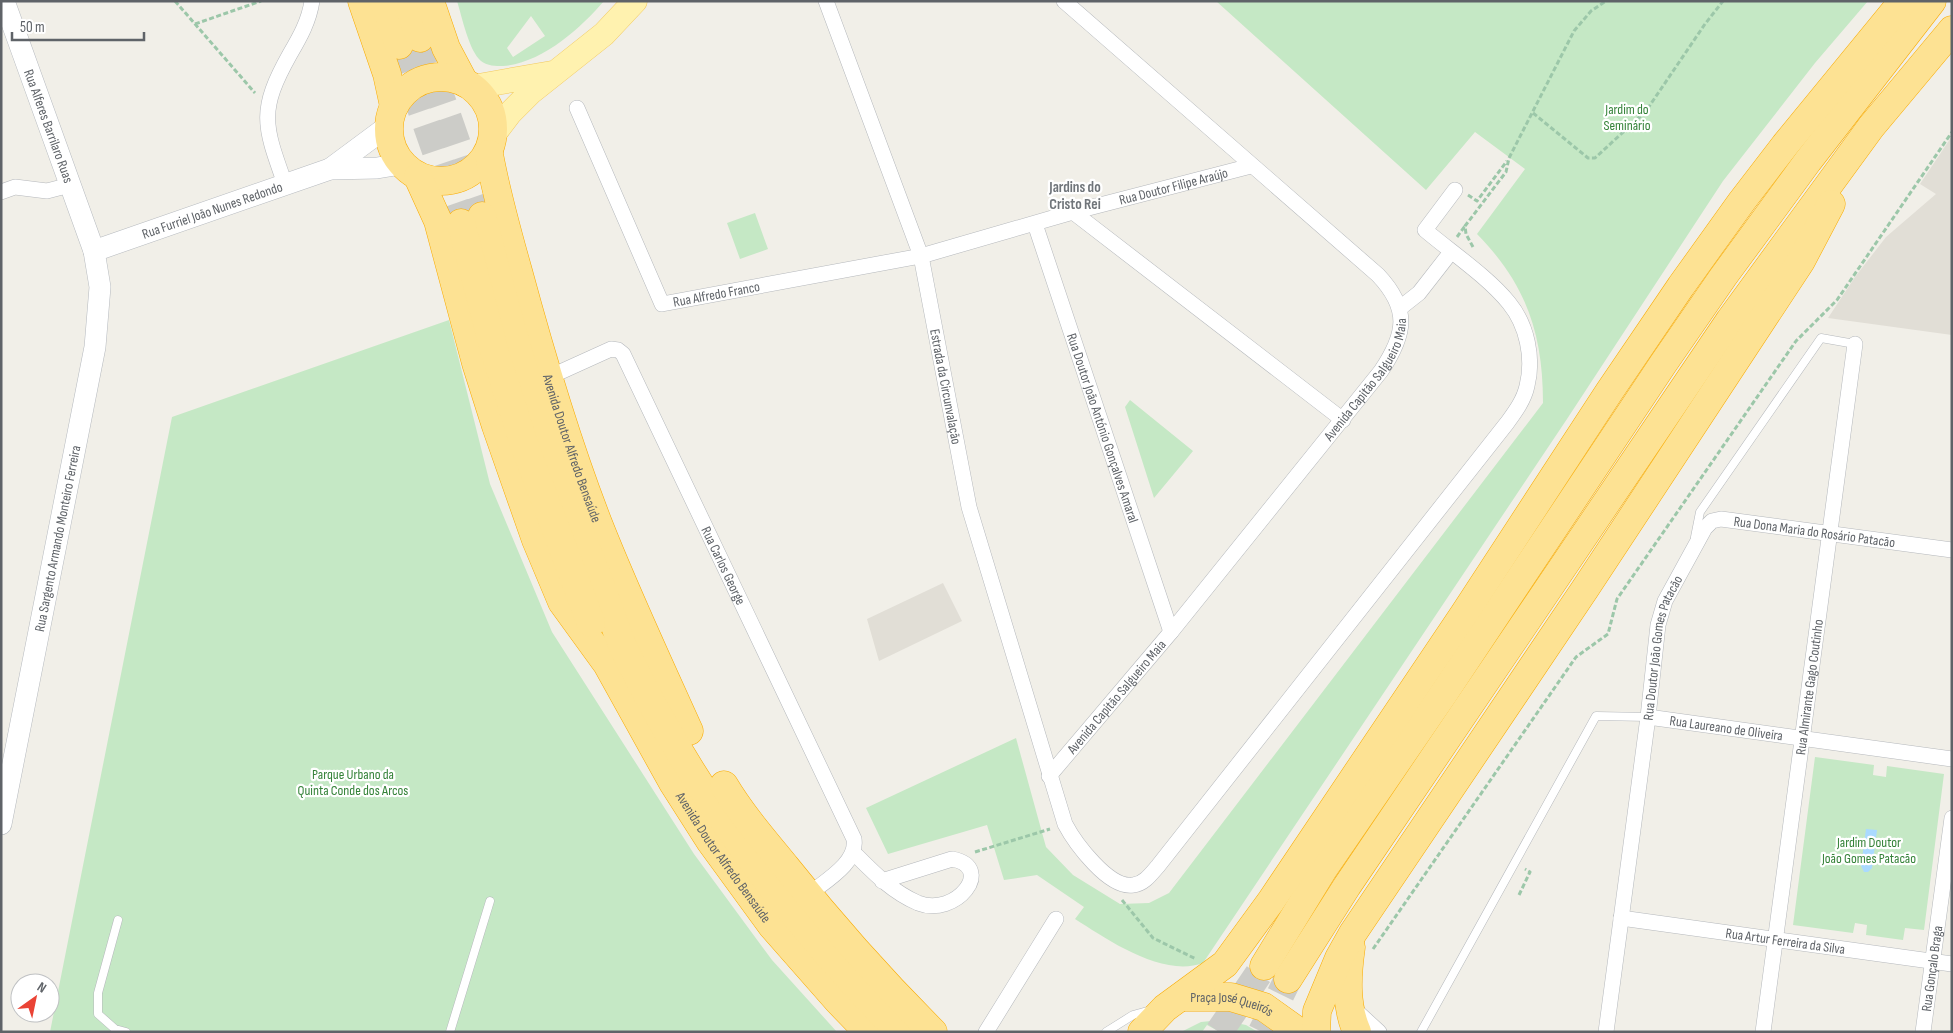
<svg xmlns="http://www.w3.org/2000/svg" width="1953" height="1033" viewBox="0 0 1953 1033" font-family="'Sofia Sans Condensed',sans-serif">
	<rect width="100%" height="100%" fill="#f1efe8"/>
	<path fill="#e1ded6" d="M 1952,136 L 1952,335 L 1828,318 L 1855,277 L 1886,237 L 1936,194 L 1920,184 Z
		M 943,583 L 962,621 L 879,661 L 867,619 Z"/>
	<path fill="#c5e8c5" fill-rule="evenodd" d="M 457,1 L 604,1 C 580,29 542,63 503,66 C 495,66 488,66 481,61 C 469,51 462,17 457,1 ZM 531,16 L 545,36 L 513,57 L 507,48 Z
		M 1216,1 L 1868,1 L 1815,63 L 1723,181 L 1567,419 L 1203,963 C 1163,978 1108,940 1075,919 L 1084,907 L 1037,875 L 1004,880 L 987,825 L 888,854 L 866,808 L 1016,738 L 1046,847 L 1073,875 L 1120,904 L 1149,903 L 1169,893 L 1543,403 C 1543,333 1526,284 1477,234 L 1525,169 L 1475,132 L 1426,190 Z
		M 755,213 L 768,249 L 740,259 L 727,223 Z
		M 449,320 L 490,484 L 552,632 L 694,854 L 772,960 L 837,1032 L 50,1032 L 172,417 Z
		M 1130,400 L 1193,451 L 1154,498 L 1125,407 Z
		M 1815,757 L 1874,765 L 1873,775 L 1886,777 L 1887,766 L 1944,774 L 1924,930 L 1905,928 L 1903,940 L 1866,935 L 1867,925 L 1855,923 L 1853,933 L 1793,925 Z
		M 1221,1020 L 1246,1025 L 1258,1032 L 1220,1032 L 1207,1025 L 1202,1032 L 1181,1032 L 1201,1022 Z"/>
	<path fill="#aadaff" d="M 1866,829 L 1877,830 L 1872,868 L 1868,872 L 1864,872 L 1861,866 Z"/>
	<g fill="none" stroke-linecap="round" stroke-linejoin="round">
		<path stroke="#ccccc8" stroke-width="28" stroke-dasharray="28 14" stroke-linecap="butt" d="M 420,38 L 482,216
			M 399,45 L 461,223
			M 1219,1032 L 1264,966
			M 1262,1032 L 1288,979"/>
		<g stroke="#b5b8bc" stroke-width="9">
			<path id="lane" d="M 1695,537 L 1700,512 L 1821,338 L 1855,344
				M 118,920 L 98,993 L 98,1014 L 115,1029 L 126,1032
				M 450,1032 L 490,901
				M 1106,1032 L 1133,1015 L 1151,1010
				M 1421,1032 L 1596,716 L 1648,717"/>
		</g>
		<g stroke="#b5b8bc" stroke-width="16">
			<g id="street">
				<path id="s1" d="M 826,1 L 921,256 L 969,507 L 1065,824 C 1075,843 1109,889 1133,885 C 1144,884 1151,874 1158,866 L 1507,423 C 1515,412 1524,400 1527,386 C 1534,358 1527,325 1509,303 C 1488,277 1451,252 1425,230 L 1455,190"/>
				<path id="s2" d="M 577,108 L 662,304 L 921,256 L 1073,212 L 1251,166"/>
				<path d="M 285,184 C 264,125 258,111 290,54 C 300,37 309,21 312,1"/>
				<path d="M 1,192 L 15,187 L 47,191 L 70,185"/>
				<path d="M 1073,212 L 1343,420"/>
				<path id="s3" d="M 1035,224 L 1171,632"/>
				<path d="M 1400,308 L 1419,293 L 1451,252"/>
				<path id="s4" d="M 547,378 L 611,349 L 618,350 L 623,354 L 854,839 C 858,863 825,881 808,895"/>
				<path id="s5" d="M 1648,717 L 1952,759"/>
				<path id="s6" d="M 1049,776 L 1171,632 L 1381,371 C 1406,334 1410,309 1378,275 L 1064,1"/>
				<path d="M 854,853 C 873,872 892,892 918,903 C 956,918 996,867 952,859 L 882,881"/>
				<path id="s7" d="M 1621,918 L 1952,964"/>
				<path d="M 1354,1009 L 1379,1032"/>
				<path d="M 986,1032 L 1056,919"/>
				<path id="s8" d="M 1606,1032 L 1648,717 L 1658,625 L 1665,601 L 1705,528 L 1712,521 L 1721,519 L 1952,550"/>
				<path id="s9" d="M 1763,1032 L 1855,344"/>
				<path id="s10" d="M 1923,1032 L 1952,818"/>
			</g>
		</g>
		<g stroke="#b6babf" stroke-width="22">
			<g id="secondary">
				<path d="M 330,169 L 388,126"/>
				<path id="s11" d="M 94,251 L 330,169 L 377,168 L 401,164"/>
				<path id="s12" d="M 1,824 L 95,347 L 100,287 L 94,251 L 4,1"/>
			</g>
		</g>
		<g stroke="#f2c960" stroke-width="25">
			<path id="primary" d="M 473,87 L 552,73
				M 494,134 L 510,113 L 531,92 L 604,34 L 635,1"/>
		</g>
		<g stroke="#f9ab00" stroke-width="29">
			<g id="highway">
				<path d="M 362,1 L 387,74 L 394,106"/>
				<path d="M 384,1 L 399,45"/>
				<path d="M 407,1 L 420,38"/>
				<path d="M 430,1 L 446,48 L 464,82"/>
				<circle cx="441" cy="129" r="52"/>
				<path id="s13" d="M 489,154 C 496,193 507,232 518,271 C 541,356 566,441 598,523 C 626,594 658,662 689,731"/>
				<path id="s14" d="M 418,177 L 438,221 L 476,363 L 496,426 L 536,540 L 562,602 L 607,664 L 673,783 L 710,841 L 772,926 L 838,1001 L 868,1032"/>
				<path d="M 482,216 C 493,260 504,304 517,347 C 539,425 567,501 597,576 C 607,601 614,627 625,651 C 693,792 790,921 900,1032"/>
				<path d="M 461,223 L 495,353 L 524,444 L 591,623"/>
				<path d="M 724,785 C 742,815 764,840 786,867 C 832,925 881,980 933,1032"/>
				<path d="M 1351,947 C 1347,975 1345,1005 1357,1032"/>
				<path d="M 1264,966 L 1324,868 L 1444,693 L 1663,364 L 1723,277 L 1808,161 L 1932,1"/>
				<path d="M 1288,979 L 1347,886 L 1730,320 L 1871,127 L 1952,30"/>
				<path id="s15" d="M 1181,997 L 1231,997 L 1264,1007 L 1299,1032"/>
				<path d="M 1142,1032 L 1165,1008 L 1225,964 L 1271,901 L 1464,614 L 1609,392 L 1681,286 L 1742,201 L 1785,145 L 1903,1"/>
				<path d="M 1316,1032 L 1317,1011 L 1339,958 L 1353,933 L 1585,589 L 1801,261 L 1831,204"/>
			</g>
		</g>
		<path stroke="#9cc7a9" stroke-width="3" stroke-dasharray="5 2.5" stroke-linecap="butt" d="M 175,1 L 255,93
			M 195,24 L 261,1
			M 1533,113 L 1588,158 L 1595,158 L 1646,111 L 1705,24 L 1723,1
			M 1468,195 L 1477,201 L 1507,161
			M 1457,237 L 1465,226
			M 1473,247 L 1466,234 L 1465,226 L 1506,172 L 1509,158 L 1574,31 L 1591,11 L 1606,1
			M 975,852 L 1050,829
			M 1519,895 L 1530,872 L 1525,869
			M 1122,900 L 1153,938 L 1196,959
			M 1373,949 L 1576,657 L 1608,634 L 1617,599 L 1796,341 L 1837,300 L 1952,132"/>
		<use href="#lane" stroke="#fff" stroke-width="8"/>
		<use href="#street" stroke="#fff" stroke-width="15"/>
		<use href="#secondary" stroke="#fff" stroke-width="21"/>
		<use href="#primary" stroke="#fff2af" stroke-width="24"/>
		<use href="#highway" stroke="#fde293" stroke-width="28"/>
	</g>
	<g text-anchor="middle" stroke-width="4.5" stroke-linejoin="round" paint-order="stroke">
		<g font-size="14" fill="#348238" stroke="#fff">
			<text x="1627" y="114">Jardim do<tspan x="1627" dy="16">Seminário</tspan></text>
			<text x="353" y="779">Parque Urbano da<tspan x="353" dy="16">Quinta Conde dos Arcos</tspan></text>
			<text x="1869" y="847">Jardim Doutor<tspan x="1869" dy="16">João Gomes Patacão</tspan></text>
		</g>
		<g font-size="14" fill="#5f6368" stroke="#fff">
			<text transform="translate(49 126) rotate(70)" y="5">Rua Alferes Barrilaro Ruas</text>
			<text dy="5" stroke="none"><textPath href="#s2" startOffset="739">Rua Doutor Filipe Araújo</textPath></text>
			<text dy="5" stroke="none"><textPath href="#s11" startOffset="125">Rua Furriel João Nunes Redondo</textPath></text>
			<text dy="5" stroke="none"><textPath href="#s2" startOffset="269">Rua Alfredo Franco</textPath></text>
			<text dy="5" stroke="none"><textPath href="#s6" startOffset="509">Avenida Capitão Salgueiro Maia</textPath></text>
			<text dy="5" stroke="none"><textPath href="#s1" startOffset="405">Estrada da Circunvalação</textPath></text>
			<text dy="5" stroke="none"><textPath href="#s3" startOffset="215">Rua Doutor João António Gonçalves Amaral</textPath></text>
			<text dy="5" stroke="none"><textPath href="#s13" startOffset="306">Avenida Doutor Alfredo Bensaúde</textPath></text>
			<text dy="5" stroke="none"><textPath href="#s8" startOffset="632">Rua Dona Maria do Rosário Patacão</textPath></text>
			<text dy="5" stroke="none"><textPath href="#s12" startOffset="291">Rua Sargento Armando Monteiro Ferreira</textPath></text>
			<text dy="5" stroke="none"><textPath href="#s4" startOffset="318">Rua Carlos George</textPath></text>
			<text dy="5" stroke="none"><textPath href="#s8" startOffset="389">Rua Doutor João Gomes Patacão</textPath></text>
			<text dy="5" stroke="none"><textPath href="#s9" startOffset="348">Rua Almirante Gago Coutinho</textPath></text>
			<text dy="5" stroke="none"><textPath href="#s6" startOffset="104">Avenida Capitão Salgueiro Maia</textPath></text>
			<text dy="5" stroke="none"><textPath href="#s5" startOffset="79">Rua Laureano de Oliveira</textPath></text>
			<text dy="5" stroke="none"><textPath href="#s14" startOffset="752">Avenida Doutor Alfredo Bensaúde</textPath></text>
			<text dy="5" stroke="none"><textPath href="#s7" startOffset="166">Rua Artur Ferreira da Silva</textPath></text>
			<text dy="5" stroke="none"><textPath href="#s10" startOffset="64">Rua Gonçalo Braga</textPath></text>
			<text dy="5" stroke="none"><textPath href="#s15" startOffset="52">Praça José Queirós</textPath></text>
		</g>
		<g font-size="15" font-weight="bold" fill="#70757a" stroke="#fff">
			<text x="1075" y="192">Jardins do<tspan x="1075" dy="17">Cristo Rei</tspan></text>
		</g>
	</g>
	<rect width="1953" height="1033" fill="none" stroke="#5f6368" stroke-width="5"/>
	<g transform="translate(35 998) rotate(33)"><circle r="24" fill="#ffffff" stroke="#bfc1c3"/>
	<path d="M0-4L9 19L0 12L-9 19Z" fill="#ea4335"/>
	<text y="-8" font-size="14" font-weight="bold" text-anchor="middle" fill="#5f6368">N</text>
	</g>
	<path d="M12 32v8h132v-8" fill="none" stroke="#5f6368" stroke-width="2.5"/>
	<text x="20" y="32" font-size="15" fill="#5f6368" stroke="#ffffff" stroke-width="4" paint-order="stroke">50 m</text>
</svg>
